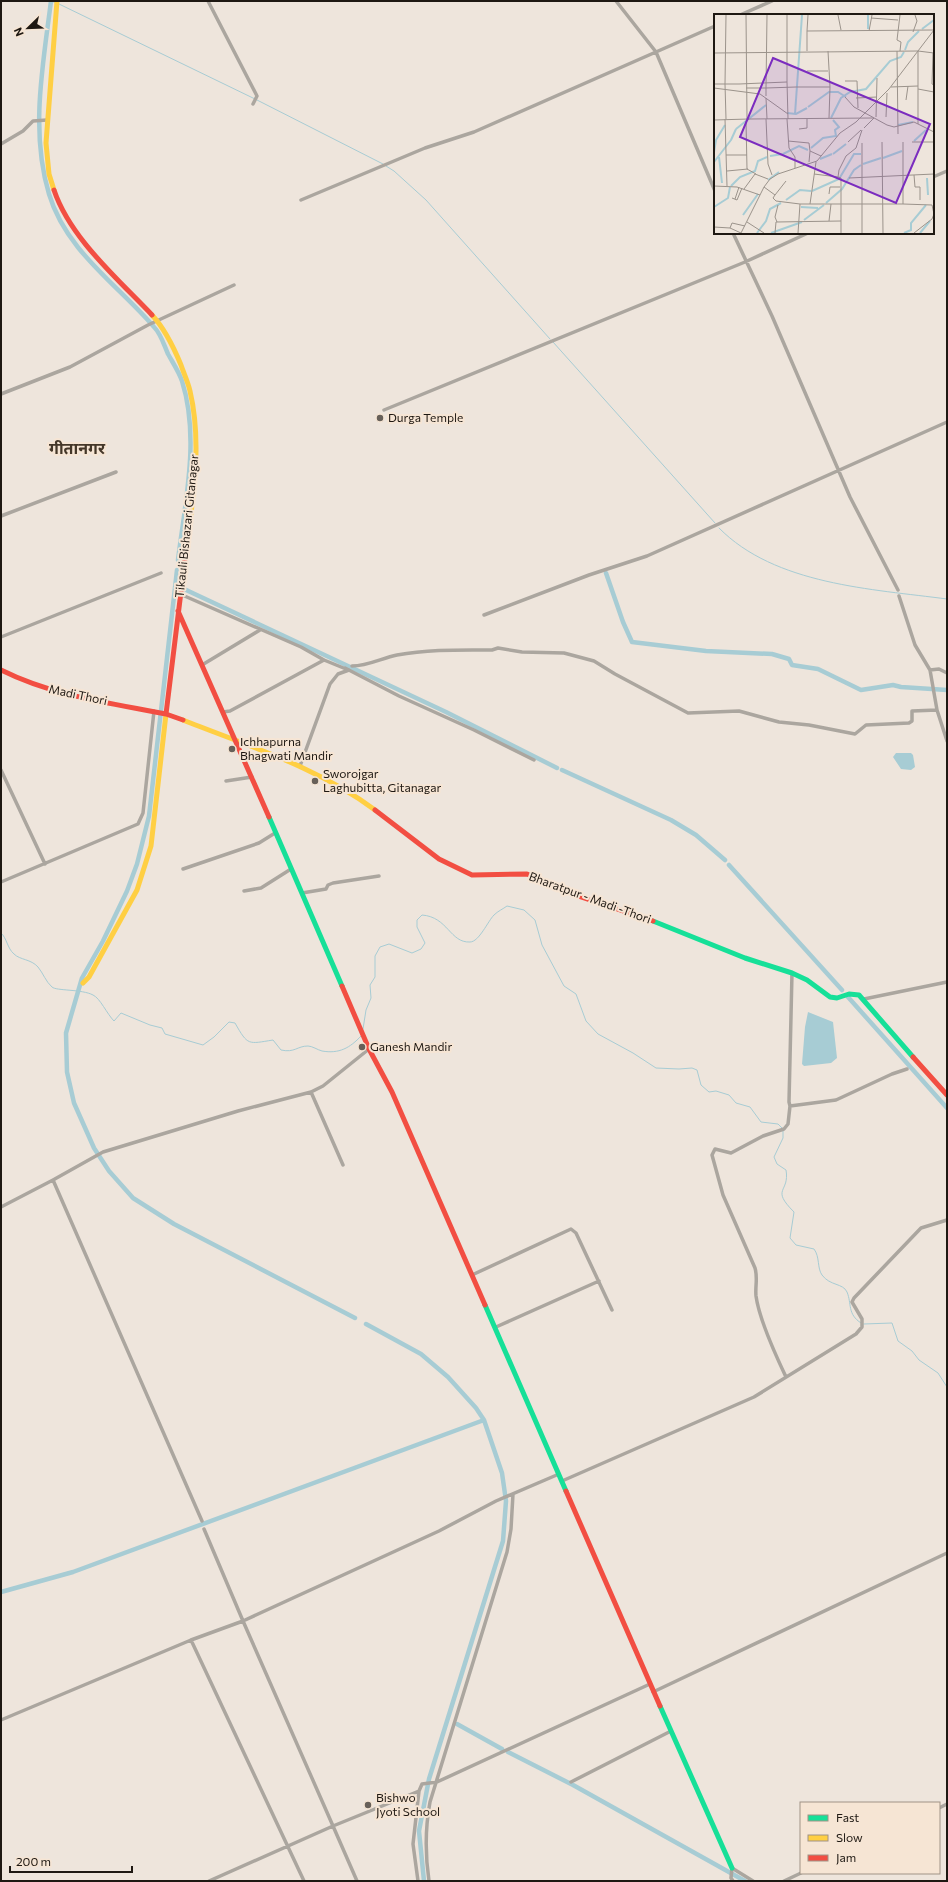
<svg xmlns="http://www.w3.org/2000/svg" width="948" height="1882" viewBox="0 0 948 1882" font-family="Commissioner,'Noto Sans Devanagari',sans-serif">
	<rect width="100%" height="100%" fill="#eee5dc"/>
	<path fill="#a7ccd4" d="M 896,753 L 911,753 L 913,755 L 915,767 L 911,770 L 901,769 L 893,757 Z
		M 808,1012 L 833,1022 L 837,1058 L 831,1063 L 804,1066 L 802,1064 L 805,1027 Z"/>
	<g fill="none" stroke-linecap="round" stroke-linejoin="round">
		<path stroke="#a7ccd4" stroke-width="1" d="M 52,1 L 55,3
			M 59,4 L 255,99
			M 257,100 L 383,164
			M 386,166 L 394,171 L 426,200 L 550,339
			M 553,342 L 715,523
			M 719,528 C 775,585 872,589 947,599
			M 1,933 C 7,938 7,948 14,954 C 20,960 31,959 38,967 C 43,973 46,982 52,987 C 56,991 82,989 93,995 C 100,998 107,1014 114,1021 L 121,1013 L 150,1025 L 162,1028 L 165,1034 L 203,1045 L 214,1037 L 229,1022 L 235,1023 C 248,1046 248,1044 273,1040 L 281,1050 C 295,1053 297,1046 308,1046 C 312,1046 318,1050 322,1051 C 339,1054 350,1048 361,1036
			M 363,1029 L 366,1010 L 371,998 L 370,985 L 375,977 L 375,956 L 380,947 L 389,944 L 412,953 L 421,949 L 425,943 L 417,927 L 417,920 L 422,915 C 448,917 450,943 470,942 C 479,942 488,921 494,915 C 498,911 503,909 507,906 L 524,910 L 535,920 L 542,945 L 564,986 L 576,994 L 586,1021 L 598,1034 L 633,1053 L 656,1068 L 679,1069 L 692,1068 L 697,1070 L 701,1085 L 709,1092 L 716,1091 L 729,1095 L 736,1103 L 750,1107 L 761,1122 L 778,1124 L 782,1128
			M 783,1131 L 783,1138 L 774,1157 L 777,1164 L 786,1170 C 790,1193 770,1188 794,1212 L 790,1238 L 796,1245 L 814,1249 C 820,1257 817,1268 822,1275 C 830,1286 843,1283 847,1292 C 852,1304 847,1314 861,1323
			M 864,1324 L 892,1323 L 898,1341 L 912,1351 L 919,1360 L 938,1373 L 947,1387"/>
		<path stroke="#a7ccd4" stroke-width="4.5" d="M 51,1 C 43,65 30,131 49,194 C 66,251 118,285 154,327 C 161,334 164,345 168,354 C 173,363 179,372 182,381 C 200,438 185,502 178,560
			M 177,570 L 149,816 L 137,864 L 127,891 L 103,941 L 82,978 L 66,1033 L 67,1072 L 74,1103 L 94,1148 L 109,1171 L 133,1198 L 174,1224 L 355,1318
			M 606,573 L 623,622 L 632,642 L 706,651 L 772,654 L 789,659 L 792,665 L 818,669 L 861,690 L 893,685 L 901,687 L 947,690
			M 184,589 L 446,712 L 557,768
			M 562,770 L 671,820 L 696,835 L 725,860
			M 729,865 L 842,990
			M 848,997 L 947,1108
			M 366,1324 L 421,1354 L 448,1377 L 476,1408 L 484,1420 L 502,1473 L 506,1501 L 503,1541 L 429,1779 L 419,1831 L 424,1881
			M 1,1592 L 73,1572 L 484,1420
			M 457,1724 L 502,1749
			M 508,1752 L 573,1785 L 745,1881"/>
		<path stroke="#aba69f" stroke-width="3.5" d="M 208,1 L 257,96 L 253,104
			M 616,1 L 656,52 L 715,191
			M 740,15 L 772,1
			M 1,144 L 23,131 L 33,121 L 47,120
			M 933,177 L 947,171
			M 301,200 L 425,148 L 474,132 L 715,26
			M 733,233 L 772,316 L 850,497 L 898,590
			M 1,394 L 70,367 L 148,325 L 234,285
			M 384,410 L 745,262 L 808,233
			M 1,516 L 116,472
			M 180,594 L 301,647 L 324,660
			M 899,596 L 915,645 L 930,670
			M 484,615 L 589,575 L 647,556 L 947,422
			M 1,637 L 161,573
			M 202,665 L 260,630
			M 352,666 C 368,666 382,658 397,655 C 429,649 461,650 492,650 L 498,648 L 522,652 L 564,653 L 594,661 L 615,674 L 688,713 L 739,711 L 779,722 L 809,725 L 855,734 L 866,725 L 909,723 L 912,721 L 912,711 L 937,710 L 930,670 L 939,669 L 947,673
			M 345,668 L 399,696 L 474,730 L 534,760
			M 937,710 L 947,741
			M 223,712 L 230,711 L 324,660 L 346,669
			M 300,766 L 330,684 L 338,674 L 349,670
			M 1,770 L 45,864
			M 226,781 L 252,777
			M 183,869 L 259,843 L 275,833
			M 1,882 L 138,824 L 143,813 L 154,711
			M 244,891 L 261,888 L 291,869
			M 302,893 L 326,889 L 328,885 L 333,883 L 379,876
			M 792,973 L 789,1102 L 790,1106 L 836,1100 L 892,1074 L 907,1069
			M 864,999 L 947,982
			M 311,1092 L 343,1165
			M 53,1180 L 103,1152 L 238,1111 L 311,1092 L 323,1086 L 369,1049
			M 1,1207 L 53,1180 L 202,1521
			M 472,1275 L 571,1229 L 576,1233 L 612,1310
			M 496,1327 L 599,1281
			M 786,1377 C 776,1356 759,1318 756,1296 C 755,1286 758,1278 755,1268 L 723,1195 L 712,1155 L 715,1149 L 731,1153 L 763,1136 L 784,1129 L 788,1124 L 790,1106
			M 562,1481 L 754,1397 L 856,1334 L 862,1327 L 862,1319 L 852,1302 L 854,1298 L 921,1228 L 947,1220
			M 204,1529 L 243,1621 L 333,1826 L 209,1881
			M 191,1640 L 243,1621 L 439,1531 L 496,1501 L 559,1474
			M 653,1692 L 947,1553
			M 1,1720 L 191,1640 L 304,1881
			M 571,1782 L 671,1731
			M 939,1808 L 947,1804
			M 357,1881 L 333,1826 L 419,1791
			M 418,1881 L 413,1844 L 419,1791 L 422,1784 L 437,1782 L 650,1684
			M 429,1881 C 425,1854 425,1829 430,1802 L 507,1552 L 511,1529 L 513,1494
			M 733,1881 L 731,1878 L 732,1868 L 753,1881
			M 784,1881 L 801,1873"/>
		<path stroke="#16e098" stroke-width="5" d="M 269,817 L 342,986
			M 653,921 L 745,958 L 792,973 L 807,980 L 830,997 L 837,998 L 849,994 L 859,995 L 913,1057
			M 485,1305 L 566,1491
			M 660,1706 L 732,1868"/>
		<path stroke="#ffcf43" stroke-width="5" d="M 54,190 L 49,174 L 46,143 L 57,1
			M 152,315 C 165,329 174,348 181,365 C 184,374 188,382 190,391 C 203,446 192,504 185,559
			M 183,720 C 248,746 318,767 375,810
			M 83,983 L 89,977 L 137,890 L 151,846 L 166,714"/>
		<path stroke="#f24e42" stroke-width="5" d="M 54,190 C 70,238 118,279 152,315
			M 178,611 L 269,817
			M 1,670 C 53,696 110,703 166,714 L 183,720
			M 166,714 L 185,559
			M 375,810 L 439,859 L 472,875 L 527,874 L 575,895 L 653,921
			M 342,986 L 369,1049 L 392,1092 L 485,1305
			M 913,1057 L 947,1095
			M 566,1491 L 660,1706"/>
	</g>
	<g fill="#676059" stroke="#f6e5d4" stroke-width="1.5">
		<circle cx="380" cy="418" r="4"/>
		<circle cx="232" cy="749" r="4"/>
		<circle cx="315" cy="781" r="4"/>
		<circle cx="362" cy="1047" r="4"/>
		<circle cx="368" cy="1805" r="4"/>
	</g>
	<g text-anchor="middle" stroke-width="4" stroke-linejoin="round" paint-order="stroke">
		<g font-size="12" fill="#1e1812" stroke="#f6e5d4" text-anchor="start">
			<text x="388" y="422">Durga Temple</text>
			<text x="240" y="746">Ichhapurna<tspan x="240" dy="14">Bhagwati Mandir</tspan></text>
			<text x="323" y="778">Sworojgar<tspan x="323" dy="14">Laghubitta, Gitanagar</tspan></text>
			<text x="370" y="1051">Ganesh Mandir</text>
			<text x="376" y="1802">Bishwo<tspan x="376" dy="14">Jyoti School</tspan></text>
		</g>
		<g font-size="12" fill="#1e1812" stroke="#f6e5d4">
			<text transform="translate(187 526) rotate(-84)" y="4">Tikauli Bishazari Gitanagar</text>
			<text transform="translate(78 695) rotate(12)" y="4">Madi Thori</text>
			<text transform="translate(590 898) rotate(20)" y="4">Bharatpur - Madi -Thori</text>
		</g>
		<g font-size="16" font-weight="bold" fill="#443729" stroke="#f6e5d4">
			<text x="77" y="454">गीतानगर</text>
		</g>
	</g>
	<g transform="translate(714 14)">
		<rect width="220" height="220" fill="#eee5dc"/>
		<path fill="none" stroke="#a7ccd4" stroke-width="2" d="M 154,15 L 154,1M 208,15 L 220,6M 191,36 L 194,28 L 205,17M 94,93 L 115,78 L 124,78 L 132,83M 73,99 L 82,100 L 93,94M 81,100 L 88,1M 117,104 L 127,84 L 136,78 L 152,75 L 176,47 L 187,43 L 190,38M 184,111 L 199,108M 22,115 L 52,91M 17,126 L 22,115M 200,127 L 212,116M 97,134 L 109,124 L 122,122 L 121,116 L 125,113 L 119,106M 0,138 L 2,126 L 11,111M 119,140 L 132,130M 56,142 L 69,140 L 85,132 L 94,136M 5,143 L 8,169M 169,144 L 188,137M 106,145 L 118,140M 0,148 L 17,126M 149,150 L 167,144M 213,164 L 214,181M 54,166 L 65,158M 17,172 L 26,163 L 41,157 L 44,147 L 53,143M 98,177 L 125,165 L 140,140 L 147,140M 72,186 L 86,176 L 97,177M 112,189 L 128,175 L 140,156 L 147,151M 0,193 L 14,184 L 16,173M 87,193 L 104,194M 29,201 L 44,180M 90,206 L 110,191M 43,219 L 52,207 L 56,195 L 67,189M 57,219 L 88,208M 190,219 L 197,216 L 197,209 L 212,191M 206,219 L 216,207"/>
		<path fill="none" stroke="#9b938b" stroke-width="1" d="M 12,1 L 11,70 L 25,70 L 73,68 L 73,1M 32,1 L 33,105M 53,1 L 52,74 L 82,73M 94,1 L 93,17 L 219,16M 124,1 L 127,16M 157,4 L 184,6M 155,17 L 158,1M 199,18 L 203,7 L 201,1M 93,37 L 93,17M 183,37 L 184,120M 186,37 L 187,28 L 183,26 L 186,1M 0,39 L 204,37M 219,39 L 218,70 L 220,71M 93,57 L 114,57M 131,67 L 143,67 L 144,94M 73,68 L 74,105M 0,70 L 11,70 L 12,105M 82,73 L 116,73 L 114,37M 177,73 L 204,72M 0,74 L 46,80 L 74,100M 32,74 L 52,74 L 52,82M 204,75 L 220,78M 131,83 L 140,93 L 173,111 L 180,113 L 200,108 L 220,118M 52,84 L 53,105M 142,84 L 163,83M 192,86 L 194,72M 162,103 L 163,64M 172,103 L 173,79M 115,104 L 116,73M 11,105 L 13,172M 35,105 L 159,104M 52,105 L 54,150 L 58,161M 73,105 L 75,134 L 81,143 L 81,154M 0,106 L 35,105 L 32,107 L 33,155 L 42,160M 204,110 L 204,37 L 220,39M 150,114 L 160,104M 85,115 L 93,114 L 93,105M 74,127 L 95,129 L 96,137M 134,128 L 147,116M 168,128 L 169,219M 198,128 L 220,128M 148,129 L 148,219M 12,141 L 33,141M 95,148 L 96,137 L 107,142M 102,148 L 96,190 L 189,190 L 189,128M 13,157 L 34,155M 100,160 L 124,163M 200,161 L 201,173 L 206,173 L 206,186M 135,164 L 220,160M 0,172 L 23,173 L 46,181M 50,173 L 61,181 L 59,184 L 62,187 L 86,190M 30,175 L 41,160 L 54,165M 115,180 L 116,173 L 126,173M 61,181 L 72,167M 18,184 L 23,186 L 28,174M 21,185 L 25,173M 189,190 L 218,191 L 220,200 L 218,205 L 200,219M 115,207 L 117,190M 33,208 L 50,219M 63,208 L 61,203 L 64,191M 0,213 L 16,214 L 18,209 L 31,212M 16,214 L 27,219M 27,219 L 50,173 L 56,165 L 64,160 L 103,147 L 126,119 L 142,108 L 175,75 L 220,16M 61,219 L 62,208 L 127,207M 84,219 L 86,190 L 96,190M 127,219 L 127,164 L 124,163 L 125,156 L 132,142 L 142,134 L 148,116"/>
		<path fill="#7b2cbf" fill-opacity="0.15" stroke="#7b2cbf" stroke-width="2" d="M 59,44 L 216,110 L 182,189 L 26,123 Z"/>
		<rect width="220" height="220" fill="none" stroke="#1e1812" stroke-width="2"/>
	</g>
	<rect width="948" height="1882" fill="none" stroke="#1e1812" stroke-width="4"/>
	<rect x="800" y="1802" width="140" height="72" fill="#f6e5d4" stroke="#a09386"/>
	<rect x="808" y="1815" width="20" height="6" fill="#16e098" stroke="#a09386"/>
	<text x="836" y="1822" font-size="12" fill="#1e1812">Fast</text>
	<rect x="808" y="1835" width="20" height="6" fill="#ffcf43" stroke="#a09386"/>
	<text x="836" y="1842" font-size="12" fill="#1e1812">Slow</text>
	<rect x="808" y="1855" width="20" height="6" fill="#f24e42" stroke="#a09386"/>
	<text x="836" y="1862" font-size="12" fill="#1e1812">Jam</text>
	<g transform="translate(28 28) rotate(247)" stroke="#f6e5d4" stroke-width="3" paint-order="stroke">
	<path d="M0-3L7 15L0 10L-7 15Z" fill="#1e1812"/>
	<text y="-6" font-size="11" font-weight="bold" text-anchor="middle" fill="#1e1812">N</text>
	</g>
	<path d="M10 1866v6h122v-6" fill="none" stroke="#1e1812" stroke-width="2"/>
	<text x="16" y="1866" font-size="12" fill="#1e1812" stroke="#f6e5d4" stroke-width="3" paint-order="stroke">200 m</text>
</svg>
